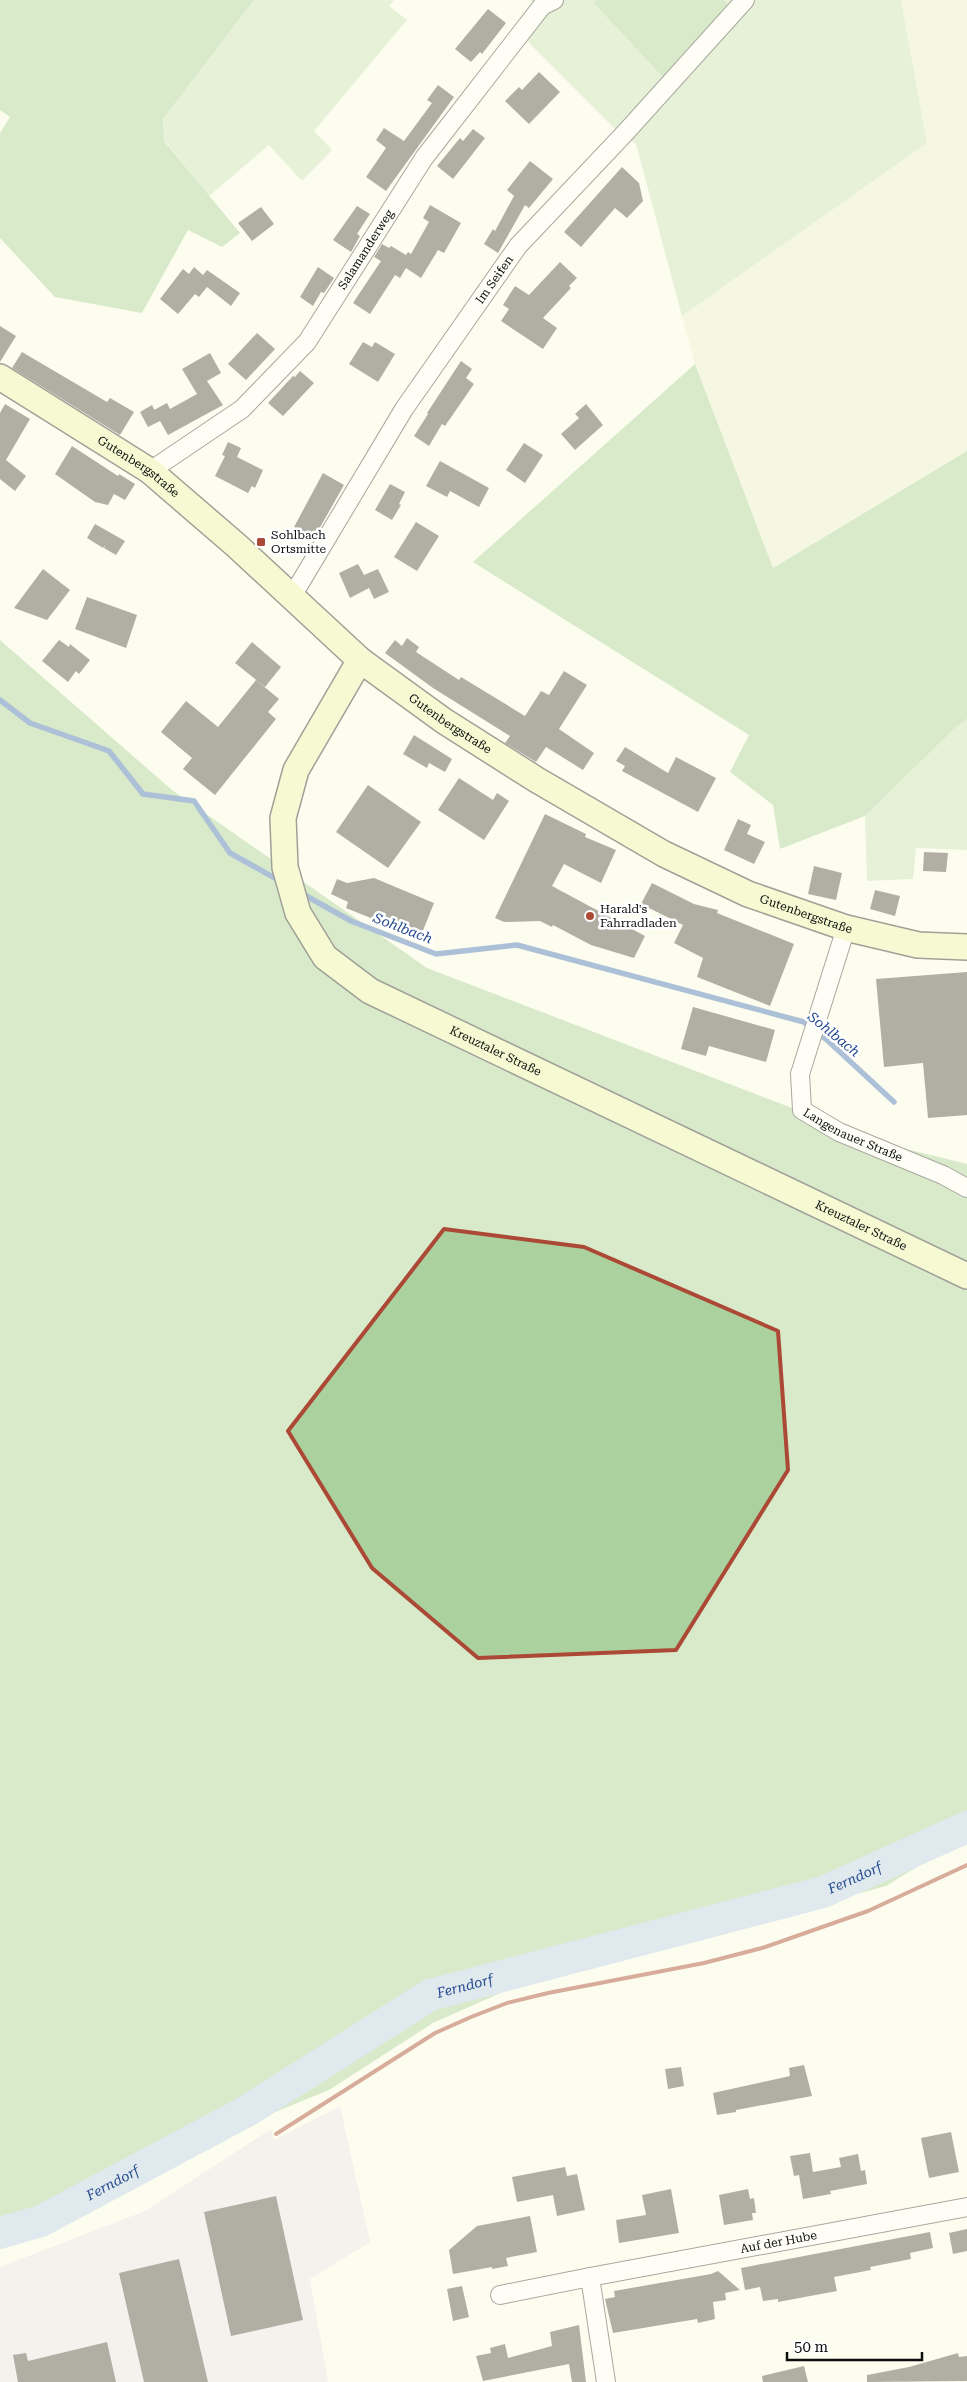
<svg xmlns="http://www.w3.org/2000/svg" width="967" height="2382" viewBox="0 0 967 2382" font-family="'Roboto Serif',serif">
	<rect width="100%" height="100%" fill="#fdfdef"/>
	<path fill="#ebe2ea" d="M 340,2106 L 370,2242 L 310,2279 L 328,2382 L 0,2382 L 0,2267 L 145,2211 L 271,2129 L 274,2140 Z"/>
	<path fill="#ecf0d2" d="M 901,0 L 967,0 L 967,451 L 773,568 L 695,364 L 682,316 L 927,143 Z"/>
	<path fill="#c9e3bd" d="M 254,0 L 394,0 L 389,6 L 407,20 L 314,131 L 332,150 L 302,181 L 269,145 L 209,196 L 164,140 L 163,119 Z
		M 530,0 L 596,0 L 593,2 L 732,10 L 724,0 L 901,0 L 927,143 L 682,316 L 636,144 L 615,129 L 528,42 L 537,6 Z
		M 967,719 L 967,850 L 916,848 L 913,879 L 867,881 L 865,816 L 955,728 Z"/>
	<path fill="#abd29e" d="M 0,0 L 254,0 L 163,119 L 164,141 L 240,233 L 222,247 L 188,230 L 142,313 L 55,297 L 0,238 L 0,133 L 10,117 L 0,110 Z
		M 596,0 L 724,0 L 733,10 L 663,77 L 593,2 Z
		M 695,364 L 773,568 L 967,451 L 967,719 L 955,728 L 865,816 L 780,849 L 773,805 L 730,772 L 749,735 L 473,562 Z
		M 0,640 L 172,790 L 427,968 L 886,1144 L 967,1164 L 967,1836 L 886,1886 L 523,1983 L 433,2023 L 329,2090 L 0,2225 Z"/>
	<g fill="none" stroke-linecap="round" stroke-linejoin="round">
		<path stroke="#4a77bc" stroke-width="5.5" d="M 0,700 L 30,723 L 109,751 L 143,794 L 194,801 L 230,853 L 282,882
			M 301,893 L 351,921 L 436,954 L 517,945 L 804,1022 L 827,1040 L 894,1102"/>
		<path stroke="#bad0ee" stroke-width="32" id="s1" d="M 0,2233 L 41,2221 L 247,2111 L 430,1995 L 823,1892 L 967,1827"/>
	</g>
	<path fill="#54504b" d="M 488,9 L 506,23 L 482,54 L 480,52 L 471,62 L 455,49 Z
		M 539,72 L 560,92 L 529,124 L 505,101 L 519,87 L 522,90 Z
		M 438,85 L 454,97 L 386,191 L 366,177 L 386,148 L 376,140 L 384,128 L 404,141 L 432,103 L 427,100 Z
		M 473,129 L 485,138 L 453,179 L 437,166 L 460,138 L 463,141 Z
		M 530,161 L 553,179 L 529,208 L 525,205 L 498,253 L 484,244 L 493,229 L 495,231 L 514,196 L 507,190 Z
		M 622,167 L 639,183 L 643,201 L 627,218 L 615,208 L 581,247 L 564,232 Z
		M 430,205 L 461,223 L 444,253 L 438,250 L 421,278 L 406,268 L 400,278 L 395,275 L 370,314 L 353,303 L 381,261 L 374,257 L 382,244 L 389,248 L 391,246 L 406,255 L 408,252 L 411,254 L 429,222 L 423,218 Z
		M 357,206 L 370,214 L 357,234 L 360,236 L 351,252 L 333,240 Z
		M 261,207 L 274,224 L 252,241 L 238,223 Z
		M 560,262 L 577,278 L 569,286 L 571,288 L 543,318 L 557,328 L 543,349 L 501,321 L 509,309 L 503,305 L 515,286 L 529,295 Z
		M 194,267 L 203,275 L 207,270 L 240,293 L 231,306 L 207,287 L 199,297 L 195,294 L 178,314 L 160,299 L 183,269 L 189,274 Z
		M 318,267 L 334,278 L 324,293 L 321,292 L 313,306 L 300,297 Z
		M 0,326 L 16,336 L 0,362 Z
		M 257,333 L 275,349 L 246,380 L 228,364 Z
		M 363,342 L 372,347 L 375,342 L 395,354 L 378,382 L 349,364 Z
		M 22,352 L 107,402 L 110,398 L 134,412 L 120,435 L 12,368 Z
		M 210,353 L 221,373 L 207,381 L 223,405 L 168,435 L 160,421 L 148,427 L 140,412 L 152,405 L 158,417 L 154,410 L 167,403 L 170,409 L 197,394 L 182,369 Z
		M 461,361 L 472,369 L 466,378 L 474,384 L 445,426 L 442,424 L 429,446 L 414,436 L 428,414 L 427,413 Z
		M 300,371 L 314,383 L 283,416 L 268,403 L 293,376 L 295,377 Z
		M 5,404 L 30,419 L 6,460 L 26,476 L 15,491 L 0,479 L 0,413 Z
		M 586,404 L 603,425 L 575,450 L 561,434 L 579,418 L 575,414 Z
		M 228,442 L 241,448 L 237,457 L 263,470 L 255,488 L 252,486 L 248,493 L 215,476 L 225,456 L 222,455 Z
		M 524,443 L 543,455 L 525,483 L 506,470 Z
		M 72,446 L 118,476 L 119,474 L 135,484 L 125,500 L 114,494 L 108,505 L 95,502 L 55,474 Z
		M 440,461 L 489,488 L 479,507 L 450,491 L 447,497 L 426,486 Z
		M 323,473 L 344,485 L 314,538 L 294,527 Z
		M 390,484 L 405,492 L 399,504 L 401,505 L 392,520 L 375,510 Z
		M 416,522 L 439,536 L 417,571 L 394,557 Z
		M 95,524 L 125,541 L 116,555 L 104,548 L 105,545 L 103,548 L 87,538 Z
		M 358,564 L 364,575 L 378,569 L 389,592 L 374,599 L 369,588 L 350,598 L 339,573 Z
		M 43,569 L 70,590 L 47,620 L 14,608 Z
		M 87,597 L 137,615 L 126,648 L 75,629 Z
		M 407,638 L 419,647 L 416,652 L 459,680 L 461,677 L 525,716 L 541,691 L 549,695 L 564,671 L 587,685 L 559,729 L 594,753 L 583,770 L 546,747 L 536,762 L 505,743 L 510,736 L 433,688 L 385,653 L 395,640 L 402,646 Z
		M 59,640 L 69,647 L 70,644 L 90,660 L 79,674 L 76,671 L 68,682 L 42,661 Z
		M 252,642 L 281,667 L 265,687 L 235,663 Z
		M 256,680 L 279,699 L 268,712 L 276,719 L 215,795 L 183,769 L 192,758 L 161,732 L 186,701 L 218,727 Z
		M 414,735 L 452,759 L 445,772 L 429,763 L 427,768 L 403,754 Z
		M 625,747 L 668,773 L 676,757 L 716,778 L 698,812 L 622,771 L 625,766 L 616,761 Z
		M 459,778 L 493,800 L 497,793 L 509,801 L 484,840 L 438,810 Z
		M 368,785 L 421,822 L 388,868 L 336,832 Z
		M 545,814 L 586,834 L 585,837 L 616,850 L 601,883 L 564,864 L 552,886 L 645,936 L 634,958 L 591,945 L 553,925 L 552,927 L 540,921 L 504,922 L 495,918 Z
		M 738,819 L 751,825 L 747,834 L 765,842 L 754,864 L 724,850 Z
		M 924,852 L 948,853 L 946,872 L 923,871 Z
		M 814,866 L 842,873 L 836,900 L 808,894 Z
		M 374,878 L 434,903 L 420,938 L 346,908 L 348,902 L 331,894 L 337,879 L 347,883 Z
		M 652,883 L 694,904 L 718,910 L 717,913 L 794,944 L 770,1006 L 697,977 L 703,958 L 674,943 L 683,925 L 641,904 Z
		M 875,890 L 900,896 L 895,916 L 870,909 Z
		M 967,972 L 967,1115 L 928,1118 L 923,1063 L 884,1067 L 876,979 Z
		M 693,1007 L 775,1030 L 766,1062 L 709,1046 L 706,1056 L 681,1049 Z
		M 804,2065 L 812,2096 L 736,2110 L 736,2112 L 717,2115 L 713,2093 L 790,2076 L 789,2068 Z
		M 681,2067 L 684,2086 L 668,2089 L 665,2069 Z
		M 951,2132 L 959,2172 L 929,2178 L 921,2138 Z
		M 810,2153 L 813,2172 L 841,2167 L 839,2158 L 858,2154 L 861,2171 L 865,2170 L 867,2184 L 830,2191 L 831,2194 L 803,2199 L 799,2175 L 794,2176 L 790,2156 Z
		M 565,2167 L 567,2176 L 577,2174 L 585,2210 L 557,2216 L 553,2195 L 517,2202 L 512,2177 Z
		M 671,2189 L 679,2233 L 619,2243 L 616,2220 L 646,2215 L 642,2195 Z
		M 748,2189 L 750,2199 L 754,2198 L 756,2213 L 752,2213 L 753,2220 L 724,2225 L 719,2195 Z
		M 276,2196 L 303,2320 L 231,2336 L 204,2212 Z
		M 530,2216 L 537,2252 L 506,2258 L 508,2266 L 492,2269 L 492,2267 L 453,2274 L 449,2250 L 477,2226 Z
		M 967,2229 L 967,2251 L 953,2254 L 949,2233 Z
		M 930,2232 L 933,2248 L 910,2253 L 911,2259 L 870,2267 L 871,2270 L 834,2277 L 837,2291 L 778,2302 L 778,2299 L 763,2301 L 760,2287 L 745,2290 L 741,2268 Z
		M 179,2259 L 208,2382 L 144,2382 L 119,2273 Z
		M 718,2271 L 740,2290 L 725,2293 L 726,2300 L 713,2302 L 715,2319 L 698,2323 L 697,2319 L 613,2333 L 605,2299 L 615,2297 L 614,2291 L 711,2274 Z
		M 462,2286 L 469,2317 L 453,2321 L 447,2289 Z
		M 579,2325 L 586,2382 L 572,2382 L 569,2364 L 483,2381 L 476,2356 L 491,2353 L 490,2348 L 505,2344 L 508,2358 L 552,2346 L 550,2332 Z
		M 107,2342 L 116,2382 L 18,2382 L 13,2355 L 26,2353 L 28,2361 Z
		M 958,2353 L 959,2357 L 967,2356 L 967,2381 L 867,2382 L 867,2375 L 909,2367 Z
		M 804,2366 L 808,2382 L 763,2382 L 762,2376 Z"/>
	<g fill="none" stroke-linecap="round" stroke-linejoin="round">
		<g stroke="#404040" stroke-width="20">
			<g id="street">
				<path id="s2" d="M 150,471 L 242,409 L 307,342 L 424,158 L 542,6 L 554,0"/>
				<path id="s3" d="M 291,598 L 404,409 L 518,246 L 625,133 L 745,0"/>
				<path id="s4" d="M 846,928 L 800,1074 L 802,1110 L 839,1132 L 943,1175 L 967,1188"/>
				<path d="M 500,2295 L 590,2277"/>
				<path id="s5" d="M 606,2382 L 590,2277 L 967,2207"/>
			</g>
		</g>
		<g stroke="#2f2f2f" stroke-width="28">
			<g id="secondary">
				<path id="s6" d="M 0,377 L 150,471 L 237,546 L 360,660 L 444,721 L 537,780 L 664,854 L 748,894 L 846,928 L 918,945 L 967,947"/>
				<path id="s7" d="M 360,660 L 296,770 L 283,818 L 285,867 L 298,913 L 325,957 L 370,991 L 967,1276"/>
			</g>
		</g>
		<use href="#street" stroke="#fff" stroke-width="18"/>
		<use href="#secondary" stroke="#eef5b2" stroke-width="25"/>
		<path stroke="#ac4936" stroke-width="4" d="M 276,2134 L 435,2033 L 471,2017 L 507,2003 L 548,1993 L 704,1963 L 762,1948 L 868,1911 L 967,1865"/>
	</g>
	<path d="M0 0H967V2382H0ZM 444,1229 L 584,1247 L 778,1331 L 788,1470 L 676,1650 L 478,1658 L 372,1568 L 288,1431 Z" fill="#fdfdef" fill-opacity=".55" fill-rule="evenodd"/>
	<path fill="none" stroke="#ac4936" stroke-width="4" stroke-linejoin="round" d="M 444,1229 L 584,1247 L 778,1331 L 788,1470 L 676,1650 L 478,1658 L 372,1568 L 288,1431 Z"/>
	<g fill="#ac4936" stroke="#fff" stroke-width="2">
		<rect x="256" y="537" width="10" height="10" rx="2.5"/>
		<circle cx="590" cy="916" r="5"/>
	</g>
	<g text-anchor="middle" stroke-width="5" stroke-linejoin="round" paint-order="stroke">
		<g font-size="12" fill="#0d0d0d" stroke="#fff">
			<text dy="4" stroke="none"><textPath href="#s2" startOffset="314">Salamanderweg</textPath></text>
			<text dy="4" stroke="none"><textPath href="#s3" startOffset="378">Im Seifen</textPath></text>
			<text dy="4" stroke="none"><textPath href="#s6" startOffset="165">Gutenbergstraße</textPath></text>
			<text dy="4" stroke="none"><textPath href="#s6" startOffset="570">Gutenbergstraße</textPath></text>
			<text dy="4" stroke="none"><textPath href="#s6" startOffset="975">Gutenbergstraße</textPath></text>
			<text dy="4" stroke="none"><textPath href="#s7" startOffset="521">Kreuztaler Straße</textPath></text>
			<text dy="4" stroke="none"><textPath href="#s4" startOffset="246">Langenauer Straße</textPath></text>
			<text dy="4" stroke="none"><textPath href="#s7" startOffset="926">Kreuztaler Straße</textPath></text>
			<text dy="4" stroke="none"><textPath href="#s5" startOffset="298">Auf der Hube</textPath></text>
		</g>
		<g font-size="12" fill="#0d0d0d" stroke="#fff" text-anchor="start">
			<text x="271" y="539">Sohlbach<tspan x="271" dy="14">Ortsmitte</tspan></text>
			<text x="600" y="913">Harald's<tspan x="600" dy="14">Fahrradladen</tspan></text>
		</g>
		<g font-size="14" font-style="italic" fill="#264b8f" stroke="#fff">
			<text transform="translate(403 928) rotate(21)" y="5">Sohlbach</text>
			<text transform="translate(834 1034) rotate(39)" y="5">Sohlbach</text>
			<text dy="5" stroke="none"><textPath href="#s1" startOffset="934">Ferndorf</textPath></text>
			<text dy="5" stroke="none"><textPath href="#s1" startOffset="529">Ferndorf</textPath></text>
			<text dy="5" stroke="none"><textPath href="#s1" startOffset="124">Ferndorf</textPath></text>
		</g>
	</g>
	<path d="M787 2352v8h135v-8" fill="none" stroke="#0d0d0d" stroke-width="2.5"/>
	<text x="794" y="2352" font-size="15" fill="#0d0d0d" stroke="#ffffff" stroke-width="4" paint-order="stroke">50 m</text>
</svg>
